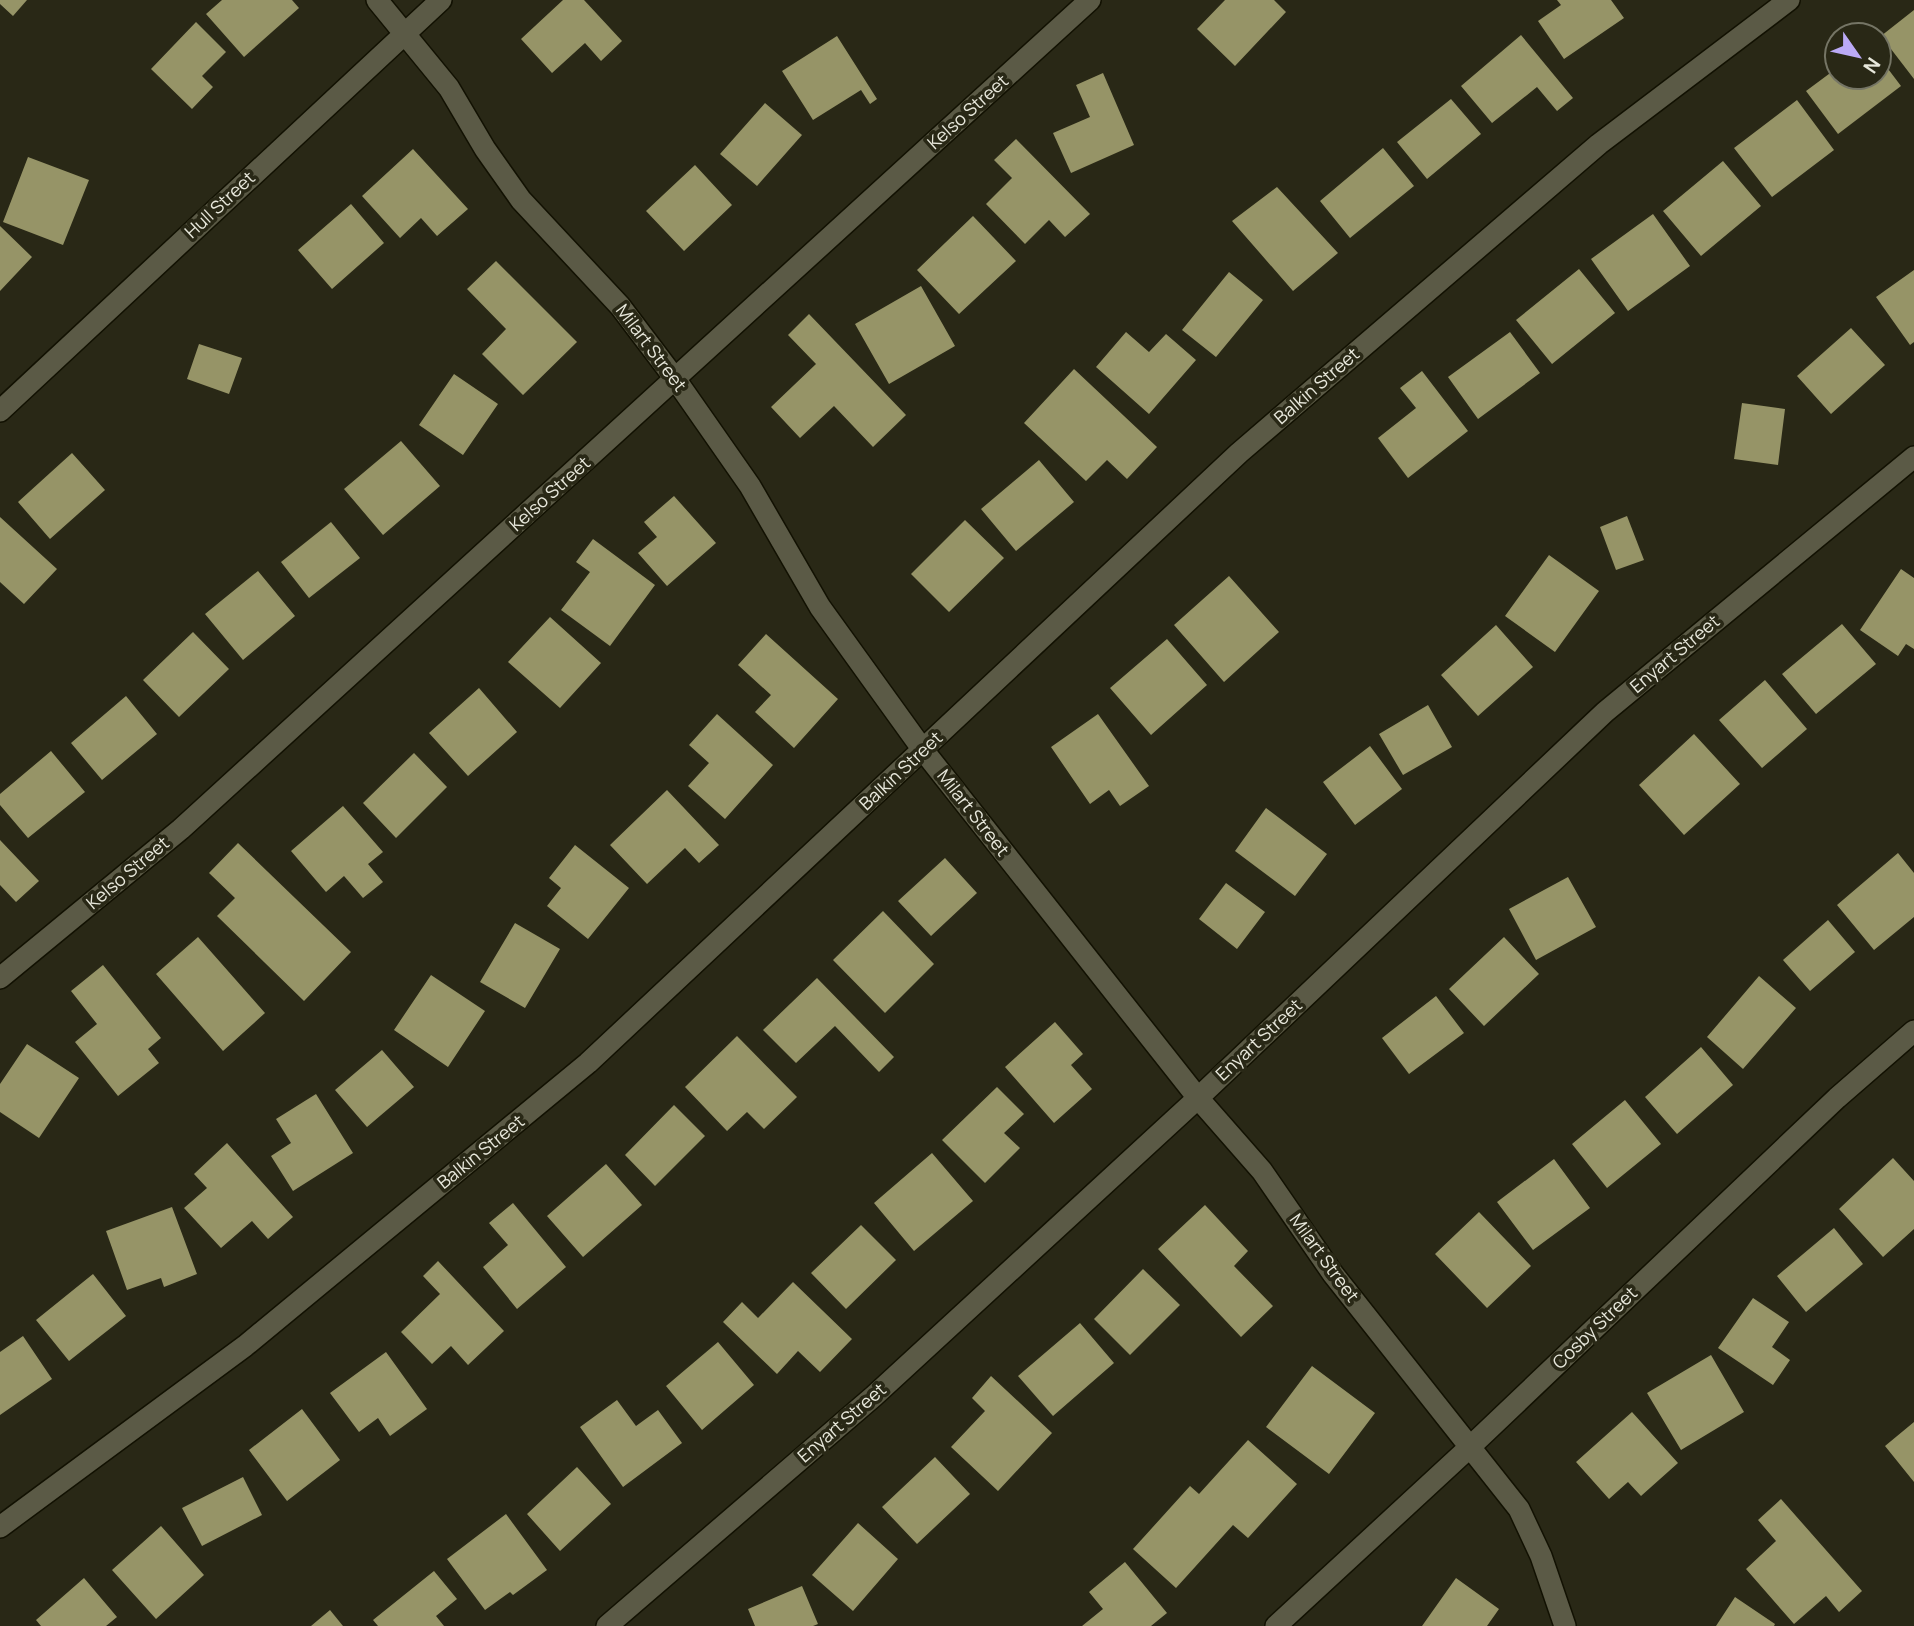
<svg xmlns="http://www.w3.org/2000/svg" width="1914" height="1626" viewBox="0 0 1914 1626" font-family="Manrope,sans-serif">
	<rect width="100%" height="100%" fill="#292816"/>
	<path fill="#969467" d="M 0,0 L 27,0 L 13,16 L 0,4 Z
		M 222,0 L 292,0 L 299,8 L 244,57 L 206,14 Z
		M 563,0 L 584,0 L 622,41 L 601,61 L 585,43 L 552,73 L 521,39 Z
		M 1225,0 L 1274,0 L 1286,12 L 1235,66 L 1197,29 Z
		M 1557,0 L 1611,0 L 1624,18 L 1564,59 L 1538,21 L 1561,5 Z
		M 1914,10 L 1914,79 L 1881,36 Z
		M 196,22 L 226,52 L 202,76 L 213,87 L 192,109 L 151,69 Z
		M 1521,35 L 1573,98 L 1557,111 L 1537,87 L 1492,123 L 1461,86 Z
		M 837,36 L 877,99 L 870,104 L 861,90 L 813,120 L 782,71 Z
		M 1879,57 L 1901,86 L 1838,134 L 1806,91 L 1837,68 L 1837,77 L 1879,77 Z
		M 1103,73 L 1134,145 L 1071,173 L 1053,133 L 1090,117 L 1076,85 Z
		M 1451,99 L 1481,134 L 1427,179 L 1397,142 Z
		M 1797,100 L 1834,150 L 1772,197 L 1734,148 Z
		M 765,103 L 802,135 L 757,186 L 720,154 Z
		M 1016,139 L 1090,214 L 1065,237 L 1049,220 L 1025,244 L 986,204 L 1012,178 L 994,160 Z
		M 1383,148 L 1414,186 L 1350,238 L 1320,201 Z
		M 413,149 L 468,209 L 437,236 L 421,218 L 400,238 L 362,196 Z
		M 28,157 L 89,180 L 63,245 L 3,222 Z
		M 1723,161 L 1761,206 L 1701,256 L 1663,211 Z
		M 695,165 L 732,205 L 684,251 L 646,211 Z
		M 1277,187 L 1338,253 L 1293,291 L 1232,221 Z
		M 351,204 L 384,243 L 332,289 L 298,250 Z
		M 1653,214 L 1690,266 L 1628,311 L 1591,259 Z
		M 973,216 L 1016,261 L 959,314 L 917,270 Z
		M 0,226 L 32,257 L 0,291 Z
		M 496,261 L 577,342 L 523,395 L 482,354 L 506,329 L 467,289 Z
		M 1579,269 L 1615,313 L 1552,364 L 1516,320 Z
		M 1914,270 L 1914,342 L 1910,345 L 1876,297 Z
		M 1229,272 L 1263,300 L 1216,357 L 1182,330 Z
		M 921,286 L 955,346 L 889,384 L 855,324 Z
		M 809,314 L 906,415 L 873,447 L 834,406 L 800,438 L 771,407 L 816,364 L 788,335 Z
		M 1851,328 L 1885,365 L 1831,414 L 1797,376 Z
		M 1126,332 L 1149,352 L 1166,334 L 1196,360 L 1149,414 L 1096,367 Z
		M 1510,332 L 1540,373 L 1478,419 L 1448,377 Z
		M 199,344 L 242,358 L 229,394 L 187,379 Z
		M 1074,369 L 1157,447 L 1127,479 L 1107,460 L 1086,481 L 1024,423 Z
		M 1422,371 L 1468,431 L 1408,478 L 1378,438 L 1416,408 L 1400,388 Z
		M 454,374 L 498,404 L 463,455 L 419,425 Z
		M 1742,403 L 1785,409 L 1778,465 L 1734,459 Z
		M 401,441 L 440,486 L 383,535 L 344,489 Z
		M 72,453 L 105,490 L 50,539 L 18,502 Z
		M 1039,460 L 1074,502 L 1016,551 L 981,509 Z
		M 674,496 L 716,543 L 667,586 L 638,553 L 657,537 L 644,522 Z
		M 1627,516 L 1644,560 L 1616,570 L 1600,527 Z
		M 0,517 L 57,569 L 24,604 L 0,582 Z
		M 965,520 L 1004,558 L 949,612 L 911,574 Z
		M 331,522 L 360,558 L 309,598 L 281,562 Z
		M 593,539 L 655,585 L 610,646 L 561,610 L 590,572 L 576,562 Z
		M 1549,555 L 1599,591 L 1555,652 L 1505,616 Z
		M 1901,569 L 1914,578 L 1914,649 L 1906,644 L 1898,656 L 1860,630 Z
		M 258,571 L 295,616 L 243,660 L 205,614 Z
		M 1229,576 L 1279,632 L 1224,682 L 1174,625 Z
		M 550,617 L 601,663 L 560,708 L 508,662 Z
		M 1842,624 L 1876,664 L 1816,714 L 1782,674 Z
		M 1496,625 L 1533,667 L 1478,716 L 1441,675 Z
		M 193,632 L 229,669 L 179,717 L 143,680 Z
		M 766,634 L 838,699 L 794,748 L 755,712 L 771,695 L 738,665 Z
		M 1167,639 L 1207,685 L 1151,735 L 1110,688 Z
		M 1765,680 L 1807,729 L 1762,768 L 1719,720 Z
		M 479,688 L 517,732 L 468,776 L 429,733 Z
		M 126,696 L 157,734 L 102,780 L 71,743 Z
		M 1428,705 L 1452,747 L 1403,775 L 1379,734 Z
		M 717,714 L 773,765 L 725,819 L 688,786 L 709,763 L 689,745 Z
		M 1098,714 L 1149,786 L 1120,806 L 1109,790 L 1090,804 L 1051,747 Z
		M 1694,734 L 1740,784 L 1684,835 L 1639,785 Z
		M 1370,746 L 1402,789 L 1355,825 L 1323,782 Z
		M 51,751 L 85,792 L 28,838 L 0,805 L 0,794 Z
		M 414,753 L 447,787 L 396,838 L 363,803 Z
		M 667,790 L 719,845 L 699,863 L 685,848 L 647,884 L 610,845 Z
		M 343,806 L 383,852 L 368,864 L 383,882 L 363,898 L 344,876 L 326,892 L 291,851 Z
		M 1266,808 L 1327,854 L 1295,896 L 1235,851 Z
		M 0,840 L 39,881 L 16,902 L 0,885 Z
		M 238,843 L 351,952 L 304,1001 L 217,916 L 235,898 L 209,873 Z
		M 575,845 L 629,888 L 588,939 L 547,906 L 561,888 L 549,878 Z
		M 1898,853 L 1914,873 L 1914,917 L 1874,950 L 1837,905 Z
		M 945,858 L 977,893 L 931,936 L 898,901 Z
		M 1568,877 L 1596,927 L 1536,960 L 1509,909 Z
		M 1226,883 L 1265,912 L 1237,949 L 1199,919 Z
		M 883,911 L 934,964 L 885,1013 L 833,960 Z
		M 1828,920 L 1855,952 L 1810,991 L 1783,960 Z
		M 515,923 L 560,949 L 525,1008 L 480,982 Z
		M 198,937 L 265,1013 L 223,1051 L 156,974 Z
		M 1504,937 L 1539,974 L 1484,1026 L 1449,989 Z
		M 103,965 L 161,1038 L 148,1049 L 159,1063 L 118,1096 L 75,1042 L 97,1024 L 71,991 Z
		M 431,975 L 485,1011 L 448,1067 L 394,1030 Z
		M 1759,976 L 1796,1008 L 1743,1069 L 1707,1037 Z
		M 817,978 L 894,1057 L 879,1072 L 835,1026 L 796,1063 L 763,1030 Z
		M 1436,996 L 1464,1033 L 1409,1074 L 1382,1038 Z
		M 1055,1022 L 1083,1054 L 1071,1065 L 1092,1089 L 1054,1123 L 1005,1067 Z
		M 737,1036 L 797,1097 L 764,1129 L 747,1112 L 727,1131 L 685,1087 Z
		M 27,1044 L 79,1078 L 39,1138 L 0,1112 L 0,1084 Z
		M 1701,1047 L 1733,1085 L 1677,1134 L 1645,1097 Z
		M 382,1050 L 414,1087 L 367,1127 L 335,1090 Z
		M 997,1087 L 1024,1114 L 1004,1133 L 1020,1148 L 985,1183 L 942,1140 Z
		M 316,1094 L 353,1153 L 293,1191 L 271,1156 L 291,1143 L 276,1119 Z
		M 1625,1100 L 1661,1144 L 1607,1188 L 1572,1144 Z
		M 674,1105 L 705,1136 L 655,1186 L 625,1155 Z
		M 227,1143 L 293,1217 L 268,1239 L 252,1221 L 221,1248 L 184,1208 L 207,1188 L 194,1174 Z
		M 932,1153 L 973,1201 L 914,1251 L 874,1203 Z
		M 1893,1158 L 1914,1181 L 1914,1229 L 1883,1257 L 1839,1209 Z
		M 1554,1159 L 1590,1208 L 1533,1250 L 1497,1202 Z
		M 606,1164 L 642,1205 L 583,1257 L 547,1216 Z
		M 513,1203 L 566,1267 L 517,1309 L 483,1267 L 508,1245 L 489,1223 Z
		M 1205,1205 L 1248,1251 L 1234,1266 L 1273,1306 L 1241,1337 L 1158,1249 Z
		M 172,1207 L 197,1274 L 164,1287 L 161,1278 L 127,1290 L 106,1231 Z
		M 1479,1212 L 1531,1266 L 1487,1308 L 1435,1254 Z
		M 861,1225 L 896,1260 L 846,1309 L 811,1273 Z
		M 1834,1228 L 1863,1264 L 1806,1312 L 1777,1276 Z
		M 438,1261 L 504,1331 L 468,1365 L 451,1346 L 432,1364 L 401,1332 L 440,1294 L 423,1276 Z
		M 1143,1269 L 1180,1305 L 1130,1355 L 1094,1319 Z
		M 93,1274 L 126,1316 L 69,1361 L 36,1320 Z
		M 793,1282 L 852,1339 L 820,1372 L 798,1351 L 777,1374 L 723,1322 L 742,1302 L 758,1318 Z
		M 1753,1298 L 1789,1322 L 1772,1347 L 1790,1360 L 1773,1385 L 1718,1348 Z
		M 1080,1323 L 1114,1363 L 1053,1416 L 1018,1376 Z
		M 23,1336 L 52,1379 L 0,1415 L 0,1352 Z
		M 718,1342 L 754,1385 L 702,1430 L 666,1386 Z
		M 386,1352 L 427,1409 L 390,1436 L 378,1418 L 359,1432 L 330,1393 Z
		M 1711,1355 L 1744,1412 L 1681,1450 L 1647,1393 Z
		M 1312,1366 L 1375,1413 L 1329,1474 L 1266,1427 Z
		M 991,1376 L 1052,1433 L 998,1491 L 951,1447 L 985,1411 L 972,1398 Z
		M 617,1400 L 636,1426 L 658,1410 L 682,1443 L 623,1487 L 580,1427 Z
		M 302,1409 L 340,1460 L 287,1501 L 249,1450 Z
		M 1632,1412 L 1678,1463 L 1641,1496 L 1628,1482 L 1609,1499 L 1576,1462 Z
		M 1914,1422 L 1914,1482 L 1885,1446 Z
		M 1248,1440 L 1297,1484 L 1248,1538 L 1233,1525 L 1176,1588 L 1133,1549 L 1190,1486 L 1199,1494 Z
		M 935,1457 L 970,1494 L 917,1544 L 882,1507 Z
		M 577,1467 L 611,1504 L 560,1551 L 527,1514 Z
		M 243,1477 L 262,1515 L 202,1546 L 182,1508 Z
		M 1781,1499 L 1862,1591 L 1839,1612 L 1826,1596 L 1794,1624 L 1746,1569 L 1776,1541 L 1758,1520 Z
		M 506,1514 L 547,1570 L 513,1595 L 510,1592 L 485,1610 L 447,1559 Z
		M 858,1523 L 898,1559 L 853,1611 L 812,1575 Z
		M 161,1526 L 204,1575 L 156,1619 L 112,1570 Z
		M 1125,1562 L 1167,1613 L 1151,1626 L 1082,1626 L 1103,1609 L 1089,1592 Z
		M 434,1571 L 457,1599 L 436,1616 L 444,1626 L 378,1626 L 373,1620 Z
		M 84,1578 L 117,1617 L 106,1626 L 41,1626 L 36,1620 Z
		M 1456,1578 L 1499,1609 L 1487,1626 L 1422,1626 Z
		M 802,1586 L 818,1624 L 813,1626 L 755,1626 L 748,1609 Z
		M 1735,1597 L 1775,1624 L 1774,1626 L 1716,1626 Z
		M 330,1610 L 343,1626 L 311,1626 Z"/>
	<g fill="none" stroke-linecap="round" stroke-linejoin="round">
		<g stroke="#121102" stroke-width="24">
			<path id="minor" d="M 377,0 L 449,88 L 485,149 L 521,200 L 620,306 L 676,380 L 750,486 L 820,607 L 923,750 L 1198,1098 L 1262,1171 L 1333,1274 L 1519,1509 L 1541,1556 L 1565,1626
				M 0,411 L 441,0
				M 0,978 L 181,829 L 1090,0
				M 0,1527 L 245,1346 L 588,1063 L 1239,453 L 1599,144 L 1789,0
				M 607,1626 L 874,1396 L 1198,1098 L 1605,712 L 1914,457
				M 1276,1626 L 1471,1446 L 1837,1098 L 1914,1031"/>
		</g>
		<use href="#minor" stroke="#5b5a46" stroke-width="21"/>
	</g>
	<g text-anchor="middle" stroke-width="7" stroke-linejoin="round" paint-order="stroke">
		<g font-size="18" fill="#e8e8dc" stroke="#292816">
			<text transform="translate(968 112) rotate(-42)" y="6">Kelso Street</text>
			<text transform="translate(220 205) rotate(-43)" y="6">Hull Street</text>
			<text transform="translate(651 348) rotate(53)" y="6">Milart Street</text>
			<text transform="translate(1317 386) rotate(-41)" y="6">Balkin Street</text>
			<text transform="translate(550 494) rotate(-42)" y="6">Kelso Street</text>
			<text transform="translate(1675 654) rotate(-40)" y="6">Enyart Street</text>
			<text transform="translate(901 771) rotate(-43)" y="6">Balkin Street</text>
			<text transform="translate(973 813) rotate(52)" y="6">Milart Street</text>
			<text transform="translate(128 873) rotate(-40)" y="6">Kelso Street</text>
			<text transform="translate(1259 1040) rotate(-43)" y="6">Enyart Street</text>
			<text transform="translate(481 1152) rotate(-39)" y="6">Balkin Street</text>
			<text transform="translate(1324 1258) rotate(54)" y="6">Milart Street</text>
			<text transform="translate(1595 1328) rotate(-44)" y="6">Cosby Street</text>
			<text transform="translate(842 1423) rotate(-41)" y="6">Enyart Street</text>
		</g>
	</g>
	<g transform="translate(1858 56) rotate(124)"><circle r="33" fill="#292816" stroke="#757565" stroke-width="2"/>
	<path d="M0-5L12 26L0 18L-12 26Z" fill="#bbaaf6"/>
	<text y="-10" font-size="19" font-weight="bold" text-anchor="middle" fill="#e8e8dc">N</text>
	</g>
</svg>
